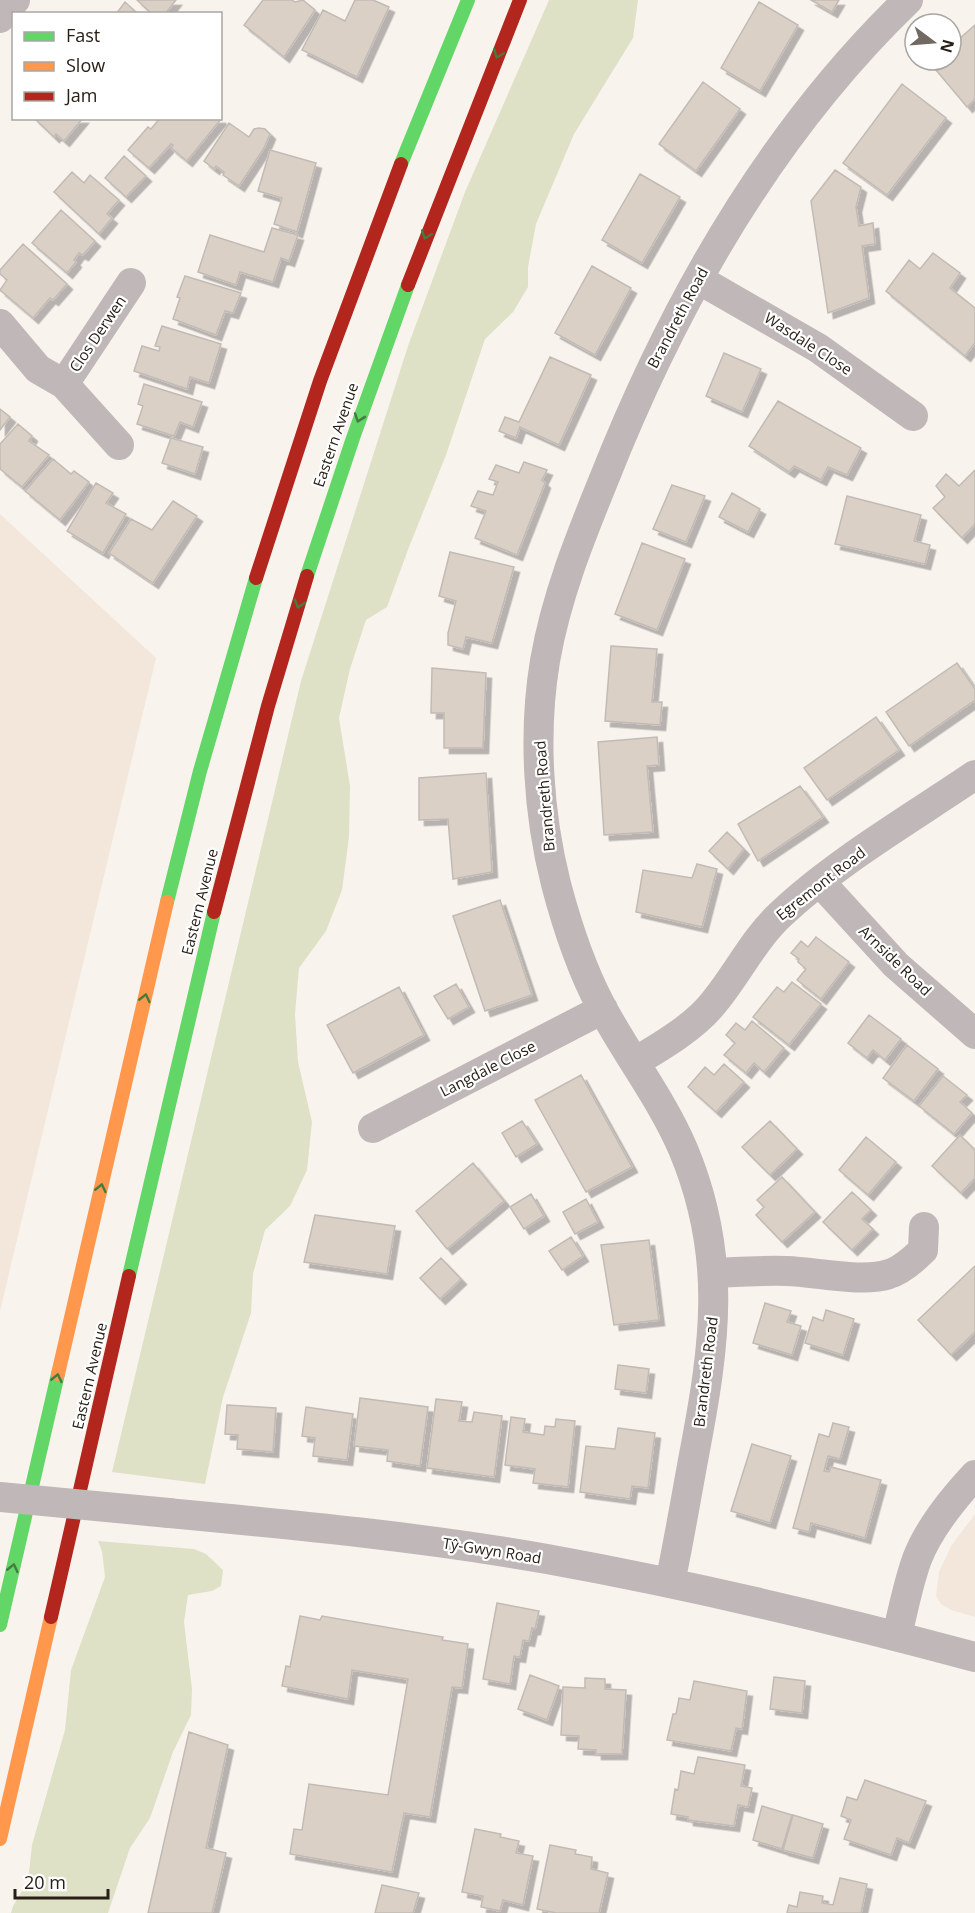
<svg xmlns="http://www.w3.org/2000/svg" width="975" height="1913" viewBox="0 0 975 1913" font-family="'Open Sans',sans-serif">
	<defs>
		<filter id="shadow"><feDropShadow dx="5.5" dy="5.5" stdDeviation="0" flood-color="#0004"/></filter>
	</defs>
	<rect width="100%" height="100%" fill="#f9f3ee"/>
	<path fill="#f3e7db" d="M 0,514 L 156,658 L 0,1311 Z
		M 975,1514 L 975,1617 L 951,1610 L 941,1604 L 936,1596 L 939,1572 L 951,1546 Z"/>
	<path fill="#dee1c6" d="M 549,0 L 638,0 L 633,38 L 574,134 L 536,224 L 528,267 L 528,287 L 513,312 L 485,339 L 446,455 L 409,547 L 387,607 L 366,620 L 350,669 L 339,718 L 350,786 L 349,837 L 342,890 L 326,931 L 299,968 L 295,1014 L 298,1062 L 312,1122 L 307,1170 L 290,1206 L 265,1230 L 253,1274 L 251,1313 L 223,1397 L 205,1484 L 112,1472 L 301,681 L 408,346 L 465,192 Z
		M 98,1541 L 194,1549 L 206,1554 L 223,1570 L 221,1586 L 212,1591 L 188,1595 L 184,1622 L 192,1689 L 191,1715 L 173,1752 L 150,1818 L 130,1848 L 108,1913 L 11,1913 L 13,1906 L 28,1881 L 32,1845 L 65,1730 L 71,1670 L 105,1577 L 102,1551 Z"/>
	<path fill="#dad0c6" stroke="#c2bbb5" stroke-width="1.5" filter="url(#shadow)" d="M 137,0 L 176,0 L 165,14 L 152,14 Z
		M 263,0 L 292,0 L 295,2 L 303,0 L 315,10 L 284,57 L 244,25 Z
		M 355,0 L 373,0 L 389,7 L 357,77 L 302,50 L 323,10 L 345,21 Z
		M 811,0 L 839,0 L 832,12 Z
		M 125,2 L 138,14 L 116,14 Z
		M 759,2 L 798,25 L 760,91 L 721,68 Z
		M 975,25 L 975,99 L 967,107 L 931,64 L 935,60 L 951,60 L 951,46 Z
		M 703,82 L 740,109 L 696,171 L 659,144 Z
		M 902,84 L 946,118 L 887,195 L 843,163 Z
		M 34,118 L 83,118 L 64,141 L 56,134 L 54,137 Z
		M 160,118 L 220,118 L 221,119 L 187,161 L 171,148 L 173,145 L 171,144 L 149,168 L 128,150 L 148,127 L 151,129 Z
		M 229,123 L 249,137 L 254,129 L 259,128 L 265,129 L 270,134 L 264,148 L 239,186 L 223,175 L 224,172 L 216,166 L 214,169 L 204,161 Z
		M 270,150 L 316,163 L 297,232 L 274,224 L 282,198 L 258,191 Z
		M 124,156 L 146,176 L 126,197 L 105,178 Z
		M 835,170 L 861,187 L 856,207 L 859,226 L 873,223 L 875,244 L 862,246 L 869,298 L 828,313 L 811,201 Z
		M 72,172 L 84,183 L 90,175 L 119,200 L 107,214 L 112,218 L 99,234 L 54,192 Z
		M 640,174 L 680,197 L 642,263 L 602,240 Z
		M 61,210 L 95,241 L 83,255 L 79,253 L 74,260 L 76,262 L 67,273 L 32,243 Z
		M 272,228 L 298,235 L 289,261 L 281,258 L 273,282 L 240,272 L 236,285 L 198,272 L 210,235 L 264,252 Z
		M 23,244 L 67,284 L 53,300 L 50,298 L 33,318 L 0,290 L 7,280 L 0,274 L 0,270 Z
		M 933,253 L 960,273 L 950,288 L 975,308 L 975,343 L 965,356 L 886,291 L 909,260 L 920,269 Z
		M 592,266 L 631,288 L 595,355 L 555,333 Z
		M 185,276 L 241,293 L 233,313 L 225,311 L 216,335 L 173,319 L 180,298 L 177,297 Z
		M 162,326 L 221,344 L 209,383 L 190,377 L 187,389 L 134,371 L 142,346 L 159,351 L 160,347 L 155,346 Z
		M 724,353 L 761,369 L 742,412 L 706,396 Z
		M 550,357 L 591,375 L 559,445 L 520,427 L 516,438 L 499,431 L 505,417 L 519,422 Z
		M 144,384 L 202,402 L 193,427 L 180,422 L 174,436 L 137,424 L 143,406 L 138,404 Z
		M 778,401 L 861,448 L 847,475 L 828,467 L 821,480 L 794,466 L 789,472 L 749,446 Z
		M 0,409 L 10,417 L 0,430 Z
		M 18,424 L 32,436 L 29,441 L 49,455 L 22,487 L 0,469 L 0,444 Z
		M 171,438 L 203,447 L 195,474 L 162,463 Z
		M 53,459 L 71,474 L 74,471 L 89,482 L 60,520 L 25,491 Z
		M 524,462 L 547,470 L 542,480 L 545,483 L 517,555 L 475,538 L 486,511 L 471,506 L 478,491 L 493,495 L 498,482 L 489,479 L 496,465 L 519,473 Z
		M 975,470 L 975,524 L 962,538 L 933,508 L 945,497 L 936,486 L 946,474 L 959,486 Z
		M 96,483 L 113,493 L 106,503 L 126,514 L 103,553 L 67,531 Z
		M 672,485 L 705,496 L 686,542 L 653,529 Z
		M 732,493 L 760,509 L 748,532 L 719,517 Z
		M 847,496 L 921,515 L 914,541 L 930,545 L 925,564 L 835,544 Z
		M 173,501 L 197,516 L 153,583 L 109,553 L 131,519 L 152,530 Z
		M 642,543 L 685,559 L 657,630 L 615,614 Z
		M 450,552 L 514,567 L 492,643 L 466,637 L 463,649 L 448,645 L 448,633 L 456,601 L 439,596 Z
		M 611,646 L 657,649 L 652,702 L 662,702 L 660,725 L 605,721 Z
		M 957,663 L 975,689 L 975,700 L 909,746 L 886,712 Z
		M 432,668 L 486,673 L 483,748 L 444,748 L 444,713 L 431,713 Z
		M 876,717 L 899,750 L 827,800 L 804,768 Z
		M 657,737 L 659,765 L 647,766 L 653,832 L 604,835 L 598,742 Z
		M 486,773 L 492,872 L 453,879 L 448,819 L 419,820 L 419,778 Z
		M 800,786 L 823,817 L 758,861 L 738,824 Z
		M 727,832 L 744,849 L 728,869 L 709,851 Z
		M 697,864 L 717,869 L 702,927 L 636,912 L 643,870 L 692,878 Z
		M 500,900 L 532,995 L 485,1011 L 453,916 Z
		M 816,937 L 849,962 L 821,999 L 797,980 L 806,969 L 798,962 L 799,959 L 791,953 L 801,941 L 808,947 Z
		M 792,982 L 821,1004 L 789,1045 L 753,1017 L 777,987 L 784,992 Z
		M 456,984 L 469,1007 L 448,1019 L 434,996 Z
		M 399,987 L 424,1035 L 353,1073 L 327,1025 Z
		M 869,1015 L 901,1039 L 885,1060 L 873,1050 L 867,1058 L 848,1043 Z
		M 752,1021 L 784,1048 L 764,1072 L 754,1063 L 746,1073 L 724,1055 L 735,1043 L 726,1035 L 736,1023 L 745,1030 Z
		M 907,1045 L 938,1069 L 914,1101 L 883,1078 Z
		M 724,1064 L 744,1082 L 716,1112 L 688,1087 L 705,1067 L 714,1075 Z
		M 581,1075 L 632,1167 L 586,1192 L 535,1100 Z
		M 943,1076 L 967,1095 L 960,1102 L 972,1113 L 954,1134 L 919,1106 Z
		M 522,1121 L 537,1144 L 516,1157 L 502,1133 Z
		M 770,1121 L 797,1149 L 770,1175 L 742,1147 Z
		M 960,1135 L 975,1150 L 975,1178 L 961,1193 L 932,1166 Z
		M 866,1137 L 896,1162 L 868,1195 L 839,1170 Z
		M 473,1163 L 504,1201 L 447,1249 L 416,1211 Z
		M 782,1177 L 815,1212 L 782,1242 L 756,1215 L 764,1207 L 757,1200 Z
		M 852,1192 L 871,1210 L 862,1219 L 873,1229 L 852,1250 L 823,1222 Z
		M 531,1194 L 544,1216 L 524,1229 L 510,1207 Z
		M 586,1199 L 598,1222 L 575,1234 L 563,1212 Z
		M 315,1215 L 395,1226 L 387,1274 L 304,1262 Z
		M 571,1237 L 583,1256 L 562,1270 L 549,1251 Z
		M 649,1240 L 659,1320 L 614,1325 L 601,1245 Z
		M 441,1258 L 461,1279 L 440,1299 L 420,1278 Z
		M 975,1266 L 975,1332 L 951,1355 L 918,1320 Z
		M 765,1303 L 791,1311 L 787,1322 L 801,1326 L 792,1355 L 753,1343 Z
		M 826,1310 L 854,1319 L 843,1355 L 805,1343 L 813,1317 L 823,1321 Z
		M 618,1365 L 649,1369 L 646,1393 L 615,1389 Z
		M 360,1398 L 428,1407 L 420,1466 L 387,1461 L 388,1450 L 354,1446 Z
		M 436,1399 L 462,1402 L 459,1421 L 472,1422 L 474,1412 L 502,1416 L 494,1477 L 427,1468 Z
		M 227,1405 L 276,1408 L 273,1452 L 237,1449 L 238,1435 L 225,1434 Z
		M 306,1407 L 353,1414 L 347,1460 L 313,1456 L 315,1438 L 302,1436 Z
		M 511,1417 L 525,1419 L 523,1432 L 544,1435 L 545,1426 L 555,1427 L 556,1419 L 575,1421 L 568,1487 L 533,1483 L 535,1469 L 505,1465 Z
		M 833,1423 L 849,1427 L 840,1459 L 828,1456 L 824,1471 L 829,1472 L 831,1467 L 881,1480 L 865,1538 L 811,1523 L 809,1532 L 793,1528 L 819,1434 L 829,1437 Z
		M 618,1428 L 655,1433 L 648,1488 L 632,1486 L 630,1499 L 580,1492 L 586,1446 L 615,1449 Z
		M 752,1444 L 791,1456 L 770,1523 L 731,1511 Z
		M 497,1603 L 539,1611 L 535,1629 L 532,1628 L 529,1641 L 523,1640 L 520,1657 L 514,1656 L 510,1684 L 483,1679 Z
		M 300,1616 L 320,1620 L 322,1616 L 443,1637 L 442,1640 L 468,1644 L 462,1688 L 452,1687 L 430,1817 L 404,1813 L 392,1872 L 290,1854 L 294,1829 L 302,1830 L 309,1784 L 388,1795 L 408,1679 L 352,1670 L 348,1699 L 282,1686 L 286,1666 L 290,1667 Z
		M 530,1675 L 559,1686 L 547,1720 L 518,1709 Z
		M 774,1677 L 805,1681 L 802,1713 L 770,1709 Z
		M 585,1678 L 605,1679 L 605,1689 L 626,1690 L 622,1754 L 596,1754 L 596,1750 L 578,1749 L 579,1736 L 561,1735 L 563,1687 L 585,1688 Z
		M 694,1681 L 747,1691 L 742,1729 L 736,1728 L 731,1751 L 667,1740 L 673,1714 L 676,1714 L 679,1698 L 690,1700 Z
		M 189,1732 L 228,1745 L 206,1848 L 226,1853 L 212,1913 L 148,1913 Z
		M 698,1757 L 745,1765 L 741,1786 L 752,1788 L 748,1807 L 738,1805 L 734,1826 L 688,1820 L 688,1817 L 671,1814 L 675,1789 L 678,1790 L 681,1771 L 694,1774 Z
		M 865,1780 L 926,1801 L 909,1843 L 897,1838 L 891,1855 L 844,1839 L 851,1820 L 841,1816 L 847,1797 L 857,1800 Z
		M 762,1806 L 792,1815 L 782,1849 L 753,1840 Z
		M 793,1815 L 823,1824 L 813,1858 L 783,1850 Z
		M 475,1829 L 501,1834 L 500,1837 L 519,1841 L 516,1853 L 533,1856 L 523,1905 L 503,1900 L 500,1911 L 481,1907 L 483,1896 L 462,1892 Z
		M 550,1845 L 576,1850 L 575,1854 L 592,1857 L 591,1869 L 608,1873 L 599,1913 L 556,1913 L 537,1909 Z
		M 840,1878 L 867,1884 L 861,1913 L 787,1913 L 789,1905 L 797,1907 L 800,1892 L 823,1896 L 822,1903 L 833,1905 Z
		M 382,1885 L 419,1893 L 413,1913 L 375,1913 Z"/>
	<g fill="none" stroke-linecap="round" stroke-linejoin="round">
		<path stroke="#c0b7b8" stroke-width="30" d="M 0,18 L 15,0
			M 698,279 L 818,348 L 913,416
			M 0,324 L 38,369 L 64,384
			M 119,445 L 64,384 L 131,283
			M 820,882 L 896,965 L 975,1034
			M 635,1062 C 662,1046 696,1026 715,1001 C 738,973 754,939 781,914 C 836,862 912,818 975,775
			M 373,1128 L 603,1009
			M 713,1273 C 737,1272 763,1270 787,1271 C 816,1272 863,1283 889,1274 C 902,1270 913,1260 923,1250 L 924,1227
			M 169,1513 C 295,1525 422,1537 547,1559 C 691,1585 834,1619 975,1657
			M 670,1583 C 679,1540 686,1498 694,1455 C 715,1345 728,1256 683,1149 C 661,1098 627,1055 601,1006 C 581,968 567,926 556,884 C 538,813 533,733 545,661 C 556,597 580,538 604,479 C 674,302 770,133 908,0
			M 897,1636 C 903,1610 908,1584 917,1559 C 929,1528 952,1500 975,1475"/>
		<path stroke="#63d668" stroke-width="14" d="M 401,164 L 468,0
			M 307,576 L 353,438 L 408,285
			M 167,902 L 200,771 L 256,578
			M 129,1276 L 214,912
			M 0,1625 L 58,1374"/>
		<path stroke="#ff974d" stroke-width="14" d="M 58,1374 L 167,902
			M 0,1839 L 51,1617"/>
		<path stroke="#b3261e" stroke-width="14" d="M 408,285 L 520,0
			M 256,578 L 320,381 L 401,164
			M 214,912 L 268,706 L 307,576
			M 51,1617 L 129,1276"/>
		<path stroke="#c0b7b8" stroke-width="30" d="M 0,1497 L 169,1513"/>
	</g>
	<defs><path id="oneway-chevron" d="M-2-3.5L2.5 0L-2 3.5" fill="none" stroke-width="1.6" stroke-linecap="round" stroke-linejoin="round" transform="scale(1.5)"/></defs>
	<g stroke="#467b40">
		<use href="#oneway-chevron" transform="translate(498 54) rotate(112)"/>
		<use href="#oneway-chevron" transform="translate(426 235) rotate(110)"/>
		<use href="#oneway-chevron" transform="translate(359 418) rotate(109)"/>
		<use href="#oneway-chevron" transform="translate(299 604) rotate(107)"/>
		<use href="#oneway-chevron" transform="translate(145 998) rotate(-77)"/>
		<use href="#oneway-chevron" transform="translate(101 1188) rotate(-77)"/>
		<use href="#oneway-chevron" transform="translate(57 1378) rotate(-77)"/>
		<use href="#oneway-chevron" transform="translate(13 1568) rotate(-77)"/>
	</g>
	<g text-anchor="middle" stroke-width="4.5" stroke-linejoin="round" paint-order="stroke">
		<g font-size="15" fill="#282017" stroke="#fff">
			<text transform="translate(678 318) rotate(-62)" y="5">Brandreth Road</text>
			<text transform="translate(98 334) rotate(-56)" y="5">Clos Derwen</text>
			<text transform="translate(808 344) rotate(33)" y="5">Wasdale Close</text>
			<text transform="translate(336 435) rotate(-71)" y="5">Eastern Avenue</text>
			<text transform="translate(545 796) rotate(-95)" y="5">Brandreth Road</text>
			<text transform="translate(821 884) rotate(-38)" y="5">Egremont Road</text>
			<text transform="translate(200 902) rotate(-76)" y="5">Eastern Avenue</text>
			<text transform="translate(895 961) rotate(44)" y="5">Arnside Road</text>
			<text transform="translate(488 1069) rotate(-27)" y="5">Langdale Close</text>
			<text transform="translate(706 1372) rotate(-83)" y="5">Brandreth Road</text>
			<text transform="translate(90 1376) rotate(-77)" y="5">Eastern Avenue</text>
			<text transform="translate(492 1551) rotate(9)" y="5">Tŷ-Gwyn Road</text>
		</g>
	</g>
	<rect x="12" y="12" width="210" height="108" fill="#ffffff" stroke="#a9a6a2" stroke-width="1.5"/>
	<rect x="24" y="32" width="30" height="9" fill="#63d668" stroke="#a9a6a2" stroke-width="1.5"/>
	<text x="66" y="42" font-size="18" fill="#282017">Fast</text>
	<rect x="24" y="62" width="30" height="9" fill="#ff974d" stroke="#a9a6a2" stroke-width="1.5"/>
	<text x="66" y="72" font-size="18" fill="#282017">Slow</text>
	<rect x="24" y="92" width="30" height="9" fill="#b3261e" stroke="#a9a6a2" stroke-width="1.5"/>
	<text x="66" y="102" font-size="18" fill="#282017">Jam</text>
	<g transform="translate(933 42) rotate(106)"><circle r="28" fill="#ffffff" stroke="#a9a6a2" stroke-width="1.5"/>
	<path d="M0-4.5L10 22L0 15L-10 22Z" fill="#716a62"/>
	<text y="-9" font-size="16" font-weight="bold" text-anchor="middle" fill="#282017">N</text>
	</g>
	<path d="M15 1889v9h93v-9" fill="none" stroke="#282017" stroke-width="3"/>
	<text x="24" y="1889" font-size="18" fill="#282017" stroke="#ffffff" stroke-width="4.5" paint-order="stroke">20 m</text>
</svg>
